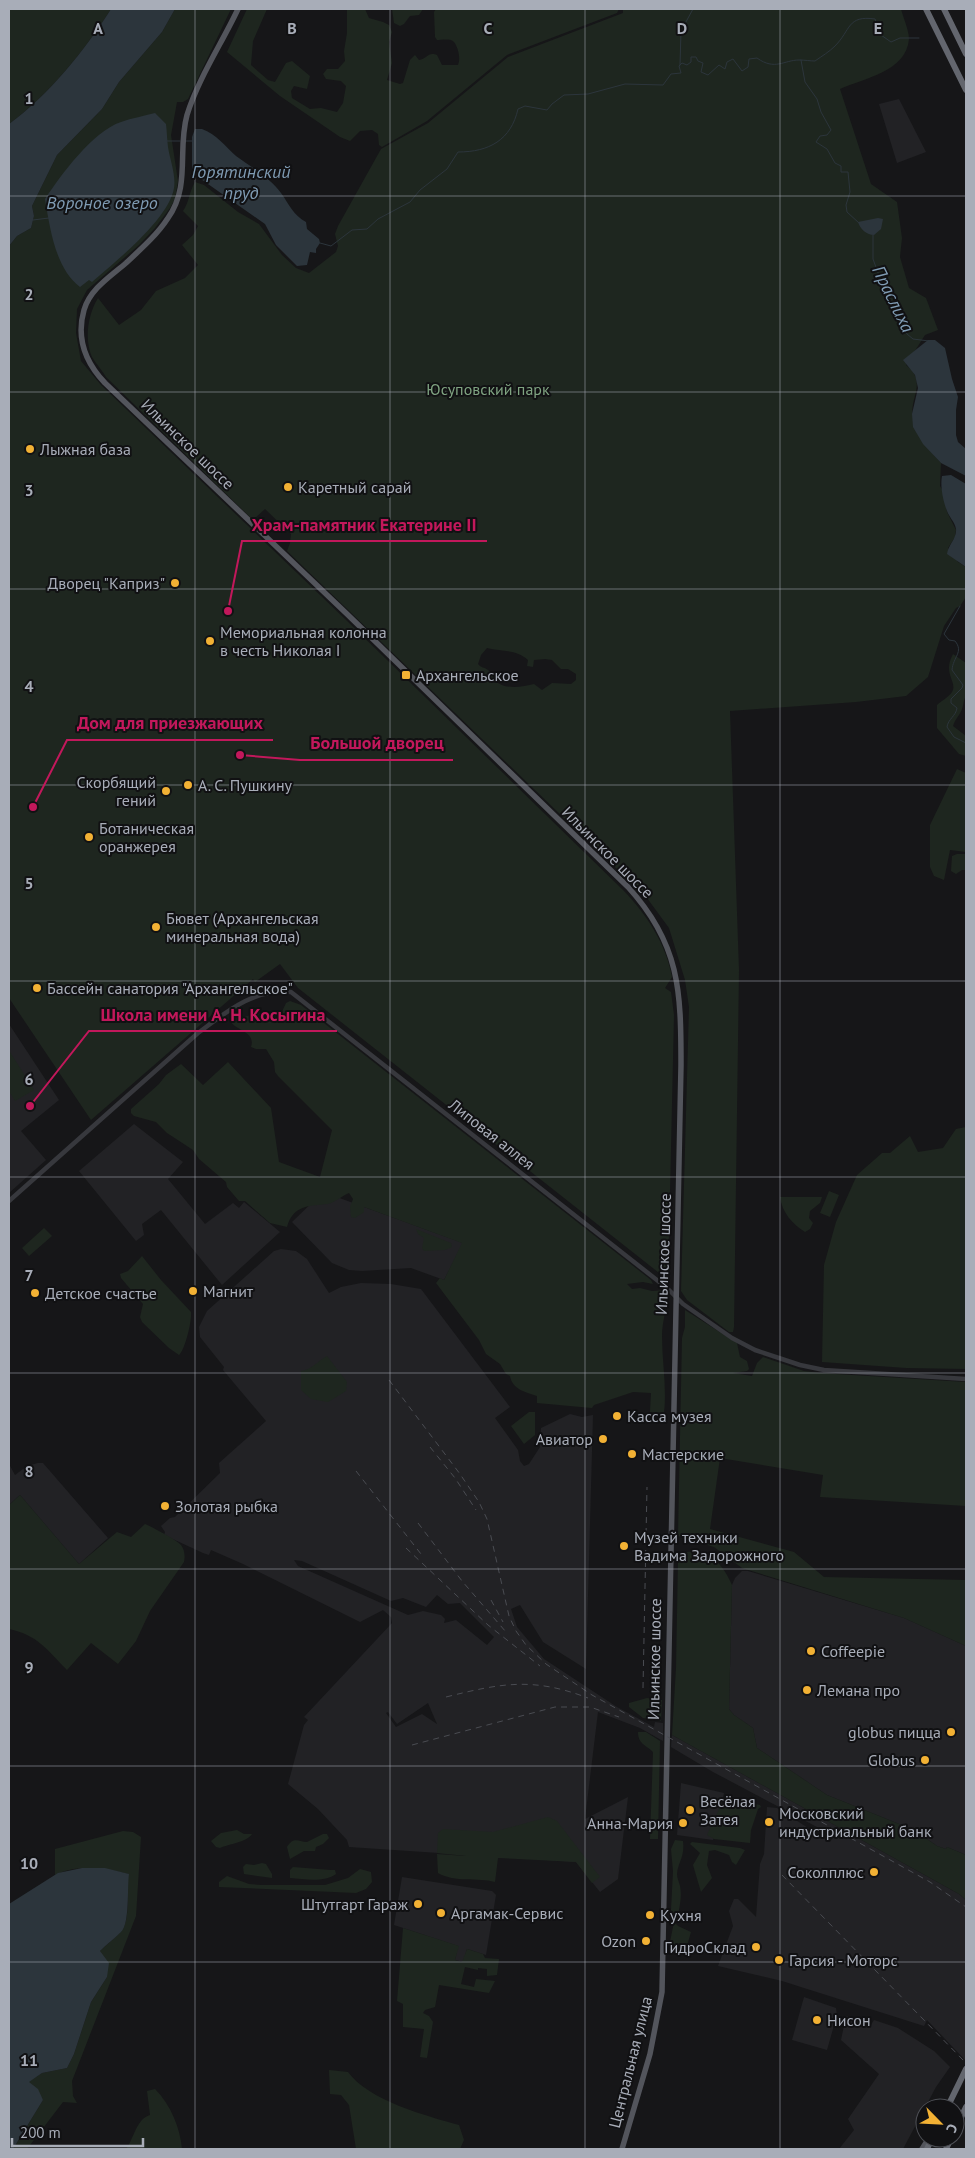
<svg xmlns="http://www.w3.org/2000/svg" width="975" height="2158" viewBox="0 0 975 2158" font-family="'PT Sans',sans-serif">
	<rect width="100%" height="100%" fill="#161618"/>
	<path fill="#222225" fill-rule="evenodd" d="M 899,99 L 926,152 L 897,163 L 879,104 Z
		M 9,1024 L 59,1100 L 21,1131 L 46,1160 L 9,1193 Z
		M 134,1124 L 183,1162 L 168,1179 L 205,1224 L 233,1203 L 239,1208 L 244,1202 L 280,1232 L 222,1285 L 161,1210 L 142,1224 L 144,1235 L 136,1241 L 79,1171 Z
		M 323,1192 L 463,1243 L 444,1280 L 411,1268 L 362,1271 L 349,1270 L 332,1263 L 292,1222 Z
		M 281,1249 L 296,1251 L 307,1259 L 329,1293 L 341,1287 L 361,1283 L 391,1284 L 421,1289 L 510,1407 L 495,1418 L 518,1450 L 520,1461 L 524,1466 L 529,1464 L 540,1447 L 541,1428 L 570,1414 L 582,1417 L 593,1415 L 586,1669 L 543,1642 L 520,1605 L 511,1609 L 517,1627 L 544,1659 L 617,1707 L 654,1727 L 655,1722 L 663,1723 L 663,1741 L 640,1728 L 598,1712 L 585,1819 L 628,1797 L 618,1879 L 600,1892 L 576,1862 L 349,1847 L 347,1840 L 318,1809 L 288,1784 L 304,1725 L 308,1720 L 304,1717 L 392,1623 L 391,1617 L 383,1610 L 360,1622 L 243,1564 L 211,1550 L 209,1555 L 203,1553 L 164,1535 L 165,1532 L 161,1526 L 170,1518 L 175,1517 L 220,1473 L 219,1463 L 266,1421 L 223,1370 L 224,1367 L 200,1337 L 199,1327 L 207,1311 L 274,1251 ZM 294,1560 L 302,1561 L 391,1601 L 403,1598 L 426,1607 L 437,1595 L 448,1604 L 460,1603 L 494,1637 L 487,1645 L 456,1620 L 444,1623 L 445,1619 L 441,1615 L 423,1611 L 408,1615 L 298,1566 ZM 428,1703 L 437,1724 L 422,1714 L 396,1727 L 386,1713 L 388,1712 L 397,1724 Z
		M 38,1463 L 43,1463 L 108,1538 L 79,1564 L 20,1495 L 9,1505 L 9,1464 L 15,1475 L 27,1466 Z
		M 742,1571 L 748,1571 L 904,1618 L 966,1646 L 966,1855 L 947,1847 L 946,1849 L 937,1846 L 914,1830 L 827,1795 L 757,1748 L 753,1728 L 734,1715 L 729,1709 L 732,1585 L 735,1578 Z
		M 672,1735 L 959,1894 L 966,1900 L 966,2061 L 927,2020 L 924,2026 L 782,1981 L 718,1966 L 733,1926 L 729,1911 L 734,1899 L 738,1899 L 756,1917 L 760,1864 L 764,1854 L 767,1807 L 777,1808 L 830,1842 L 834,1836 L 713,1772 L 671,1747 Z
		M 681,1783 L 724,1793 L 713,1840 L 677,1835 Z
		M 402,1877 L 492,1891 L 496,1895 L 486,1955 L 467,1949 L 463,1962 L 455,1960 L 458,1946 L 394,1925 Z
		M 804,1997 L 836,2008 L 837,2015 L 827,2050 L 792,2040 Z
		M 846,2016 L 871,2025 L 874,2020 L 898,2028 L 934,2051 L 950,2067 L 936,2087 L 903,2149 L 839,2149 L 854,2130 L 848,2119 L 879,2074 L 841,2040 Z"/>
	<path fill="#1e261f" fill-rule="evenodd" d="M 9,9 L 111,9 C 84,51 50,94 9,124 Z
		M 175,9 L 231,9 L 188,99 L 183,102 L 177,102 L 171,135 L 178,181 L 175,199 L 170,208 L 155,228 L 139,245 L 87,290 L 77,309 L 76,333 L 81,361 L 101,385 L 344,618 L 624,891 C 647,915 666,944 672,977 L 665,988 L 671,992 L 674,1015 L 668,1280 L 298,988 L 280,964 L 255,982 L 253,979 L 91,1120 L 9,998 L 9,246 L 17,236 L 31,228 L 34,216 L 32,206 L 57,155 L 102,109 L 119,82 L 162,32 Z
		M 247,9 L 267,9 L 253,41 L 251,65 L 268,80 L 275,82 L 286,63 L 292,61 L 310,76 L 307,89 L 294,86 L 291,91 L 292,98 L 310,109 L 321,108 L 337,112 L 343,103 L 346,86 L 341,81 L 326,79 L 323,74 L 327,69 L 338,69 L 345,61 L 344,51 L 347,33 L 347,9 L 365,9 L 369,18 L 383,22 L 389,25 L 392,32 L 389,42 L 392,63 L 387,80 L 400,84 L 403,83 L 410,60 L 415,55 L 419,60 C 427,59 428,51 437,55 L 442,65 L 458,65 C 461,58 458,47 454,42 C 451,38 441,40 437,40 L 435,37 L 434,12 L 436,9 L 619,9 L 617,13 L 507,55 L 427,121 L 382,147 L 379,145 L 378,134 L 372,130 L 360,131 L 350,141 L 340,137 L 280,96 L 227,52 Z
		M 392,9 L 423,9 L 419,15 L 410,16 L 404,24 L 400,26 L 394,23 Z
		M 623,9 L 901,9 C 903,17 909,30 909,39 C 906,72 864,78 840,89 L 871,184 L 897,202 L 902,238 L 900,257 L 909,288 L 926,298 L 938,330 L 925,335 L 906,365 C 928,382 909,398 913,416 C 918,435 928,449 941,463 L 940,486 L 943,491 L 947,512 L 956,530 L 955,537 L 948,548 L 958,562 L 966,567 L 966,597 L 960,606 L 956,608 L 944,626 L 928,677 L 906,696 L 856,702 L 730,711 L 739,970 L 734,1327 L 733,1332 L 729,1332 L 687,1300 L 681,1291 L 689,1007 L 685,980 L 669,928 L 647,898 L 287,551 L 290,543 L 291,534 L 265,509 L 253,520 L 106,377 C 102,370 96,364 92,357 C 84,339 88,314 98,298 L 119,325 L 141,310 L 156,291 L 185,278 L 198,265 L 182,245 L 193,235 L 198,226 L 183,211 C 189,203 189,192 195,182 L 204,185 L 238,212 L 259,224 L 282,255 L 296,268 L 309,273 L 336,252 L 338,246 L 335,234 L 338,226 L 381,149 L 428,123 L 508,57 L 623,13 ZM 487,648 C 502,652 516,649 528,660 L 527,666 L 533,667 L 534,660 L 545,659 L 552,660 L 561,669 L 568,669 L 576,674 L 576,680 L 571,684 L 552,683 L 542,690 L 534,684 C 524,686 509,690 498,683 C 494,680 492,673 488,670 C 484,667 481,668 478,664 L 481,655 Z
		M 953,654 L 966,663 L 966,696 C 963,701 964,704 962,709 C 960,715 955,719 953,726 L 966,736 L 966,756 L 959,754 L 937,728 L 937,705 C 941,701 949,697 952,692 C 958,682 942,674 953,654 Z
		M 957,769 L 966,773 L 966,852 L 950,850 L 944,880 L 934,876 L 930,867 L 930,825 Z
		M 957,854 L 966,854 L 966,870 L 962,870 L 956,874 L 951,871 L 952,856 Z
		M 290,1001 L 301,1005 L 651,1280 L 653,1284 L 643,1282 L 627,1284 L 632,1289 L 640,1288 L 652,1291 L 667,1290 C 668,1306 662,1321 662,1336 C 662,1362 667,1387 664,1413 L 650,1412 L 651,1393 L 633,1392 L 594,1405 L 592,1408 L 537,1403 L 537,1396 C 525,1392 512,1389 510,1376 L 506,1374 L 500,1364 L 486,1354 L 479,1340 L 436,1283 L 440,1278 L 444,1280 L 462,1243 L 364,1207 L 364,1212 L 355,1218 L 351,1217 L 350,1207 L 353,1199 L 349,1193 C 342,1196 334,1203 328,1204 C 309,1206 293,1205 287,1227 L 270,1223 L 245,1201 L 239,1201 L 227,1187 L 226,1182 L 199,1159 L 193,1150 L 167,1133 L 156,1122 L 134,1116 L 131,1113 L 131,1109 L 159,1084 L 166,1075 L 181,1064 L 203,1085 L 228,1062 L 271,1108 L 279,1162 L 320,1177 L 332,1130 L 278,1076 L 275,1072 L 274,1062 L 266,1049 L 256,1049 L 251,1047 C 256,1032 237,1031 231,1022 L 233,1018 L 248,1016 L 256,1011 L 275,1017 L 280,1016 L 286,1003 Z
		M 10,1052 L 34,1090 L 15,1101 L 9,1091 Z
		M 966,1127 L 966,1369 L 906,1368 L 822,1362 L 824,1265 L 836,1222 L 857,1175 L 882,1153 L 890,1153 L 910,1136 L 918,1152 L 943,1148 L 956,1129 Z
		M 829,1191 L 839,1195 L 830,1217 L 820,1213 Z
		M 780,1197 L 822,1197 L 820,1203 L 810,1211 L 809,1218 L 813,1223 L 810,1229 L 805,1232 C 792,1224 782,1212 780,1197 Z
		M 44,1228 L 52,1236 L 29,1256 L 22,1248 Z
		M 416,1229 L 451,1243 L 452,1247 L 445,1250 L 424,1251 L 422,1248 L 424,1238 L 418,1234 Z
		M 142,1256 L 161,1280 L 191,1312 C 192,1321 185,1350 179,1355 L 169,1348 L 142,1322 L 140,1317 L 143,1304 L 121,1278 L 120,1274 L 128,1271 Z
		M 685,1310 L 737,1343 L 740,1357 L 747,1361 L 749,1369 L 747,1371 L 733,1373 L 752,1376 L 757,1363 L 763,1357 L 804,1371 L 820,1373 L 966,1382 L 966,1506 L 820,1497 L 823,1475 L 720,1458 L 710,1529 L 794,1552 L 824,1577 L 966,1580 L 966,1646 L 904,1618 L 742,1568 L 714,1547 L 678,1536 L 682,1338 L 685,1327 Z
		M 327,1356 L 347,1382 L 346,1391 L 328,1402 L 311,1399 L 301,1390 L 301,1371 C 311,1370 318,1361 327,1356 Z
		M 529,1412 L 535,1412 L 535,1435 L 524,1444 L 511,1426 Z
		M 20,1495 L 79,1564 L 117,1532 L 131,1537 L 145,1524 C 152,1527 177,1540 181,1545 C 185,1550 185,1557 184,1562 L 150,1611 L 136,1641 L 118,1664 L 91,1643 L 67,1670 C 47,1650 38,1635 9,1629 L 9,1505 Z
		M 686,1552 C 710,1548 724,1566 732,1585 L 729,1709 L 734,1715 L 753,1728 L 757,1748 L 827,1795 L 914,1830 L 937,1846 L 946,1849 L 947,1847 L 966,1855 L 966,1900 L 959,1894 L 672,1735 L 676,1668 L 678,1561 Z
		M 647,1698 L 662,1700 L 661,1721 L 643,1718 L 629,1707 L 629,1703 Z
		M 638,1732 L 646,1732 L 660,1741 L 658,1839 L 650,1839 L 653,1752 C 646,1745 638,1744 638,1732 Z
		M 745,1802 L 760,1805 L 761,1807 L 758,1809 L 751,1830 L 750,1843 L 714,1839 L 707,1835 L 720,1807 L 725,1805 L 738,1805 Z
		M 548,1817 L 557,1821 L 600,1877 L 592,1883 L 576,1862 L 498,1858 L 495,1882 C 478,1877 455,1883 438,1873 L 437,1854 L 466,1856 L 437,1853 L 438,1833 L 443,1829 L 493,1832 Z
		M 237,1830 L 244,1834 L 252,1834 C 247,1842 229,1844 220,1848 L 216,1847 L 211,1841 L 221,1833 Z
		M 123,1831 L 133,1832 L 141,1837 L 136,1916 L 72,2081 L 73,2096 L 77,2103 L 63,2102 L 27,2149 L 13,2149 L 43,2100 L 28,2082 L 42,2073 L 67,2068 L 74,2054 L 91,2002 L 107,1977 L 100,1951 C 105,1946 121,1933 123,1929 C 130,1916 127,1890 128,1874 C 105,1868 78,1864 55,1875 L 55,1849 Z
		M 323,1834 L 327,1834 L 329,1838 L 323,1844 L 316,1847 L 315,1851 L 304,1851 L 290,1859 L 287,1847 C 294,1836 298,1842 307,1842 Z
		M 675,1840 L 683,1841 C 685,1857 678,1862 677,1874 C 677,1878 679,1882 680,1886 C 682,1895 680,1905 678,1915 L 674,1915 L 671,1910 L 673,1871 L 671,1849 Z
		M 692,1842 L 740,1848 L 745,1850 L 736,1865 L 732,1862 L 729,1855 L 715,1850 L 709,1851 L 707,1865 L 712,1878 L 701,1892 L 693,1865 L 700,1853 L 690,1844 Z
		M 262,1863 L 266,1864 L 272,1874 L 272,1878 L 244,1874 L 243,1867 L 246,1864 L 254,1865 Z
		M 293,1867 L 331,1870 L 335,1870 L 336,1874 C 324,1883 304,1879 290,1878 L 290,1870 Z
		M 360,1869 L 371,1872 L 372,1882 L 366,1889 L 356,1893 L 219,1887 L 219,1882 L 227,1876 L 249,1884 L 262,1885 L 325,1885 L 348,1878 Z
		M 674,1922 L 678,1926 L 691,1932 L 685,1953 L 677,1949 L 670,1942 Z
		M 403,1928 L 459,1946 L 455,1960 L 462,1962 L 467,1949 L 483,1954 L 485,1958 L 499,1959 L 497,1975 L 487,1976 L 487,1969 L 478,1968 L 478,1970 L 465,1967 L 461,1984 L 474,1987 L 476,1979 L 495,1981 L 489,1993 L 439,1985 L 435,2007 L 425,2010 L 423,2013 L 429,2016 L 433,2022 L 427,2058 L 420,2057 L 424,2029 L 403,2027 L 403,2004 L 397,2001 Z
		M 329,2070 L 348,2072 C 368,2100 426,2116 459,2125 L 464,2140 L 460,2149 L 356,2149 L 349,2105 L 341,2095 L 330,2094 Z
		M 155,2089 C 171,2105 180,2128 182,2149 L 126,2149 C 134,2139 136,2119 150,2115 L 147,2091 Z"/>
	<path fill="#2c353c" d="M 111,9 L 175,9 L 162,32 L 119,82 L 102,109 L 57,155 L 32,206 L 34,216 L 31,228 L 17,236 L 9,246 L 9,124 C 50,94 84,51 111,9 Z
		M 155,113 L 166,124 C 167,132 167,140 168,147 C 170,160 176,175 174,188 C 169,219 115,262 92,282 L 89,280 L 80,287 C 55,268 50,228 45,199 C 61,175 93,131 121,122 C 132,118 144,116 155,113 Z
		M 195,129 C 197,129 200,129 202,129 C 216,134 226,147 236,156 C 250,166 271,179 281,193 C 289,204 293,215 306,222 L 307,229 L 319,239 L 320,243 L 316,249 L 316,253 L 310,252 L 307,265 L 297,266 L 276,245 L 265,224 L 198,177 L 192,170 L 192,137 Z
		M 878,218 L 883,219 L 881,229 L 874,235 C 867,235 860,229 858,222 Z
		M 928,340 L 935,340 L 945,348 L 952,379 L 958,397 L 956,410 L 956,435 L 958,442 L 966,449 L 966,476 L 941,463 L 923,444 L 913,427 L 912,414 L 918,388 L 915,375 L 903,360 Z
		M 951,475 L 966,484 L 966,567 L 947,554 C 948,545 957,538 956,529 C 955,522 949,517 947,511 C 943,501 940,486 942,476 Z
		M 82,1868 L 105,1868 L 129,1874 C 127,1887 130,1924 121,1932 C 114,1939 107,1944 100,1951 L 109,1963 L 107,1977 L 91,2002 L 74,2054 L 67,2068 L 42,2073 L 29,2082 L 38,2089 L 43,2100 L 13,2149 L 9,2149 L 9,1904 L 58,1873 Z"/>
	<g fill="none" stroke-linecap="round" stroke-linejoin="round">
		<path stroke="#2c353c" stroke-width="1" d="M 801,60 L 805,82 L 817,99 L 821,112 L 831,130 L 827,135 L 820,136 L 816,142 L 827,149 L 835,163 L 841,166 L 841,172 L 848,172 L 850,192 L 846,205 L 847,212 L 859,223
			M 680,65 L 681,31 L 693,9
			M 167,141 L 180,141
			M 184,141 L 193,141
			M 33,220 L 49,218
			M 873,235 L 873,259 L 881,281 L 907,334 L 913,339 L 929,341
			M 320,243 L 331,246 L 352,230 L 367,229 L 378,219 L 410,202 L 420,190 L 447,169 L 458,152 C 489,152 511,140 518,109 L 525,106 L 547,110 L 552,104 L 564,95 L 588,94 L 625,84 L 663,85 L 671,74 L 681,73 L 679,66 L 682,63 L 687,65 L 691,62 L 691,57 L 696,57 L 698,61 L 703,63 L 701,72 L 708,75 L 719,65 L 725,69 L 727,62 L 733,59 L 742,71 L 748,67 L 749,59 L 757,58 C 775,71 784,60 799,60 C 805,60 810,61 815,61 C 822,56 829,52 835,46 C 851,30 847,15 875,19 L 881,35 L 891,42 L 900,38 L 919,38
			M 960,606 L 944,634 L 949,640 L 955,641 C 964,652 953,657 952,670 L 963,685 L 962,688 L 951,699 L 951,703 L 957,708 C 956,716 948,719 947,727 L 954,737 L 966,743"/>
		<path stroke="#37383d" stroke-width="4.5" d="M 9,1201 L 198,1033 C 225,1013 254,988 291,992 L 667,1288 L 683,1304 L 732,1338 L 755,1350 L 800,1365 L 824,1370 L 966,1379"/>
		<path stroke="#53555c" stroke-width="5.5" d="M 238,9 C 222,43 198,79 187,115 C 177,151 191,185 168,218 C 157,235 141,249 126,263 C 111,276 90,289 84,310 C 76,338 86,363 105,383 L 347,614 L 628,887 C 680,944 681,991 681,1065 L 662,1992 L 650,2054 L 622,2149
			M 922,2149 L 929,2138"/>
		<path stroke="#63666e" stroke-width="6" d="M 926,9 L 966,90
			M 944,9 L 966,54
			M 947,2108 L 966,2069
			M 955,2130 L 966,2107
			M 927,2149 L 932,2138
			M 946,2149 L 951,2138"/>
		<path stroke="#4a4c52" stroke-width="1" stroke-dasharray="6 5" stroke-linecap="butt" d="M 389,1380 L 460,1474 L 479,1502 L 487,1519 L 509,1616 L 516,1631 L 526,1645 L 546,1664 L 592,1695 L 930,1882 L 966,1907
			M 430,1447 L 455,1478 L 476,1510
			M 356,1471 L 421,1554
			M 418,1523 L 462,1581 L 506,1632
			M 406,1548 L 488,1625 L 540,1666
			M 491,1600 L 503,1622
			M 643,1688 L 647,1487
			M 446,1697 C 502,1683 533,1677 588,1698
			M 412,1745 L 555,1707 L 590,1707 L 619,1717
			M 782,1875 L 966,2063"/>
	</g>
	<path fill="none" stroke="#a8adb8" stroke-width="1" stroke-opacity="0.55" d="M 195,9 L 195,2149M 390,9 L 390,2149M 585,9 L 585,2149M 780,9 L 780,2149M 9,196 L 966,196M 9,392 L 966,392M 9,589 L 966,589M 9,785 L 966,785M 9,981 L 966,981M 9,1177 L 966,1177M 9,1373 L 966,1373M 9,1569 L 966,1569M 9,1766 L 966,1766M 9,1962 L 966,1962"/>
	<g fill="#f2b134" stroke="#111113" stroke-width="2">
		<circle cx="30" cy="449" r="5"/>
		<circle cx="288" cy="487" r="5"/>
		<circle cx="175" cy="583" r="5"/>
		<circle cx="210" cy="641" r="5"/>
		<rect x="401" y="670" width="10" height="10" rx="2.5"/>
		<circle cx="188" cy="785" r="5"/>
		<circle cx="166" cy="791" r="5"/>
		<circle cx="89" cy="837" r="5"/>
		<circle cx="156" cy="927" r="5"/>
		<circle cx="37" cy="988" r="5"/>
		<circle cx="193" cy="1291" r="5"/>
		<circle cx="35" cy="1293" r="5"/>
		<circle cx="617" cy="1416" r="5"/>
		<circle cx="603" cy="1439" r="5"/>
		<circle cx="632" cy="1454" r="5"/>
		<circle cx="165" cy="1506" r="5"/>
		<circle cx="624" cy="1546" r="5"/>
		<circle cx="811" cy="1651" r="5"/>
		<circle cx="807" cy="1690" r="5"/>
		<circle cx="951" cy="1732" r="5"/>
		<circle cx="925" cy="1760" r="5"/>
		<circle cx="690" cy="1810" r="5"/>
		<circle cx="769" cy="1822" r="5"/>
		<circle cx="683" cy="1823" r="5"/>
		<circle cx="874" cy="1872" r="5"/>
		<circle cx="418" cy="1904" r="5"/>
		<circle cx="441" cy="1913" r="5"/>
		<circle cx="650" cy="1915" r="5"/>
		<circle cx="646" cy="1941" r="5"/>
		<circle cx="756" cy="1947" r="5"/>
		<circle cx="779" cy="1960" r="5"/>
		<circle cx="817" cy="2020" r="5"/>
	</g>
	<g text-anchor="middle" stroke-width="4" stroke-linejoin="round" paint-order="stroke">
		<g font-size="16" fill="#7fa381" stroke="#111113">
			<text x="488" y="395">Юсуповский парк</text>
		</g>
		<g font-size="16" fill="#a8adb8" stroke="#111113">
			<text transform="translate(188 444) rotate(44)" y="6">Ильинское шоссе</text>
			<text transform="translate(608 852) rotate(45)" y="6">Ильинское шоссе</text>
			<text transform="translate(492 1134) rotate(38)" y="6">Липовая аллея</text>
			<text transform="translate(663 1254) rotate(-88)" y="6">Ильинское шоссе</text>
			<text transform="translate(654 1659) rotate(-89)" y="6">Ильинское шоссе</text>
			<text transform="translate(630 2062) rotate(-76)" y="6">Центральная улица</text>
		</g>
		<g font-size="16" fill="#a8adb8" stroke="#111113" text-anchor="start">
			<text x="40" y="455">Лыжная база</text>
			<text x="298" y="493">Каретный сарай</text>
			<text x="165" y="589" text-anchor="end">Дворец "Каприз"</text>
			<text x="220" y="638">Мемориальная колонна<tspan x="220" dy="18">в честь Николая I</tspan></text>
			<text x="416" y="681">Архангельское</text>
			<text x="156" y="788" text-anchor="end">Скорбящий<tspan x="156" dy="18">гений</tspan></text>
			<text x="198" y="791">А. С. Пушкину</text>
			<text x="99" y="834">Ботаническая<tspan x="99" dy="18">оранжерея</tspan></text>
			<text x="166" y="924">Бювет (Архангельская<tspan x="166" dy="18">минеральная вода)</tspan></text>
			<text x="47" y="994">Бассейн санатория "Архангельское"</text>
			<text x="203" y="1297">Магнит</text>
			<text x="45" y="1299">Детское счастье</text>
			<text x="627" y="1422">Касса музея</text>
			<text x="593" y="1445" text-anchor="end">Авиатор</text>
			<text x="642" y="1460">Мастерские</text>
			<text x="175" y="1512">Золотая рыбка</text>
			<text x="634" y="1543">Музей техники<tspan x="634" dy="18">Вадима Задорожного</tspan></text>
			<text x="821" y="1657">Coffeepie</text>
			<text x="817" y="1696">Лемана про</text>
			<text x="941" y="1738" text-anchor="end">globus пицца</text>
			<text x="915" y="1766" text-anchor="end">Globus</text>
			<text x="700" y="1807">Весёлая<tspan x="700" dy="18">Затея</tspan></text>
			<text x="779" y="1819">Московский<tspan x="779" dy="18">индустриальный банк</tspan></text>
			<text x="673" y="1829" text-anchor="end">Анна-Мария</text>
			<text x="864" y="1878" text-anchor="end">Соколплюс</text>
			<text x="408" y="1910" text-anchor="end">Штутгарт Гараж</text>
			<text x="451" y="1919">Аргамак-Сервис</text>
			<text x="660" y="1921">Кухня</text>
			<text x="636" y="1947" text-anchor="end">Ozon</text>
			<text x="746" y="1953" text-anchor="end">ГидроСклад</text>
			<text x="789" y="1966">Гарсия - Моторс</text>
			<text x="827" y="2026">Нисон</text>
		</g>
		<g font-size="18" font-style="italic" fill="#7f9bb3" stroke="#111113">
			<text x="241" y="178">Горятинский<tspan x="241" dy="21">пруд</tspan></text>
			<text x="102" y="209">Вороное озеро</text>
			<text transform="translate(893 299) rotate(64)" y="6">Праслиха</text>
		</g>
	</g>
	<g font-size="16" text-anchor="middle" font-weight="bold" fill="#a8adb8" stroke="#111113" stroke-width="4" stroke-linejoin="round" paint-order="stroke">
		<text x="98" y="34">A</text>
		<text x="292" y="34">B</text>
		<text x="488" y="34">C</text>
		<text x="682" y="34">D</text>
		<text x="878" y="34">E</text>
		<text x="29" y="104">1</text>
		<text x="29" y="300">2</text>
		<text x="29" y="496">3</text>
		<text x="29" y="692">4</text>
		<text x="29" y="889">5</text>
		<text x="29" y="1085">6</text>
		<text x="29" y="1281">7</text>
		<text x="29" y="1477">8</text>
		<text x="29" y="1673">9</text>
		<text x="29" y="1869">10</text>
		<text x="29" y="2066">11</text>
	</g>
	<path fill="none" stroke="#c2185b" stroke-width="2" d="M228 611L242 541H487M33 807L67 740H273M240 755L300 760H453M30 1106L89 1031H337"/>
	<g fill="#c2185b" stroke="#111113" stroke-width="2">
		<circle cx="228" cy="611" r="5"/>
		<circle cx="33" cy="807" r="5"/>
		<circle cx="240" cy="755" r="5"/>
		<circle cx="30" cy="1106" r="5"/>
	</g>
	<g font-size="18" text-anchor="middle" font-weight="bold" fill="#c2185b" stroke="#111113" stroke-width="4" stroke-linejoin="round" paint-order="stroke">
		<text x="364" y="531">Храм-памятник Екатерине II</text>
		<text x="170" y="729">Дом для приезжающих</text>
		<text x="377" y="749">Большой дворец</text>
		<text x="213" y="1021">Школа имени А. Н. Косыгина</text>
	</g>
	<rect width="975" height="2158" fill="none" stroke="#a8adb8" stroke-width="20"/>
	<g transform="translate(940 2123) rotate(114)"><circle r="24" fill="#111113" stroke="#4d4f55"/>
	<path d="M0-4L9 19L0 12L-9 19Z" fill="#f2b134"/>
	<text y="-8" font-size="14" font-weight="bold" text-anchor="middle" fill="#a8adb8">С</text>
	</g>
	<path d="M12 2138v8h131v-8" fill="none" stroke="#a8adb8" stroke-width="2.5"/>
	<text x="20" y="2138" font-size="15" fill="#a8adb8" stroke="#111113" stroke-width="4" paint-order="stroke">200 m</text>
</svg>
